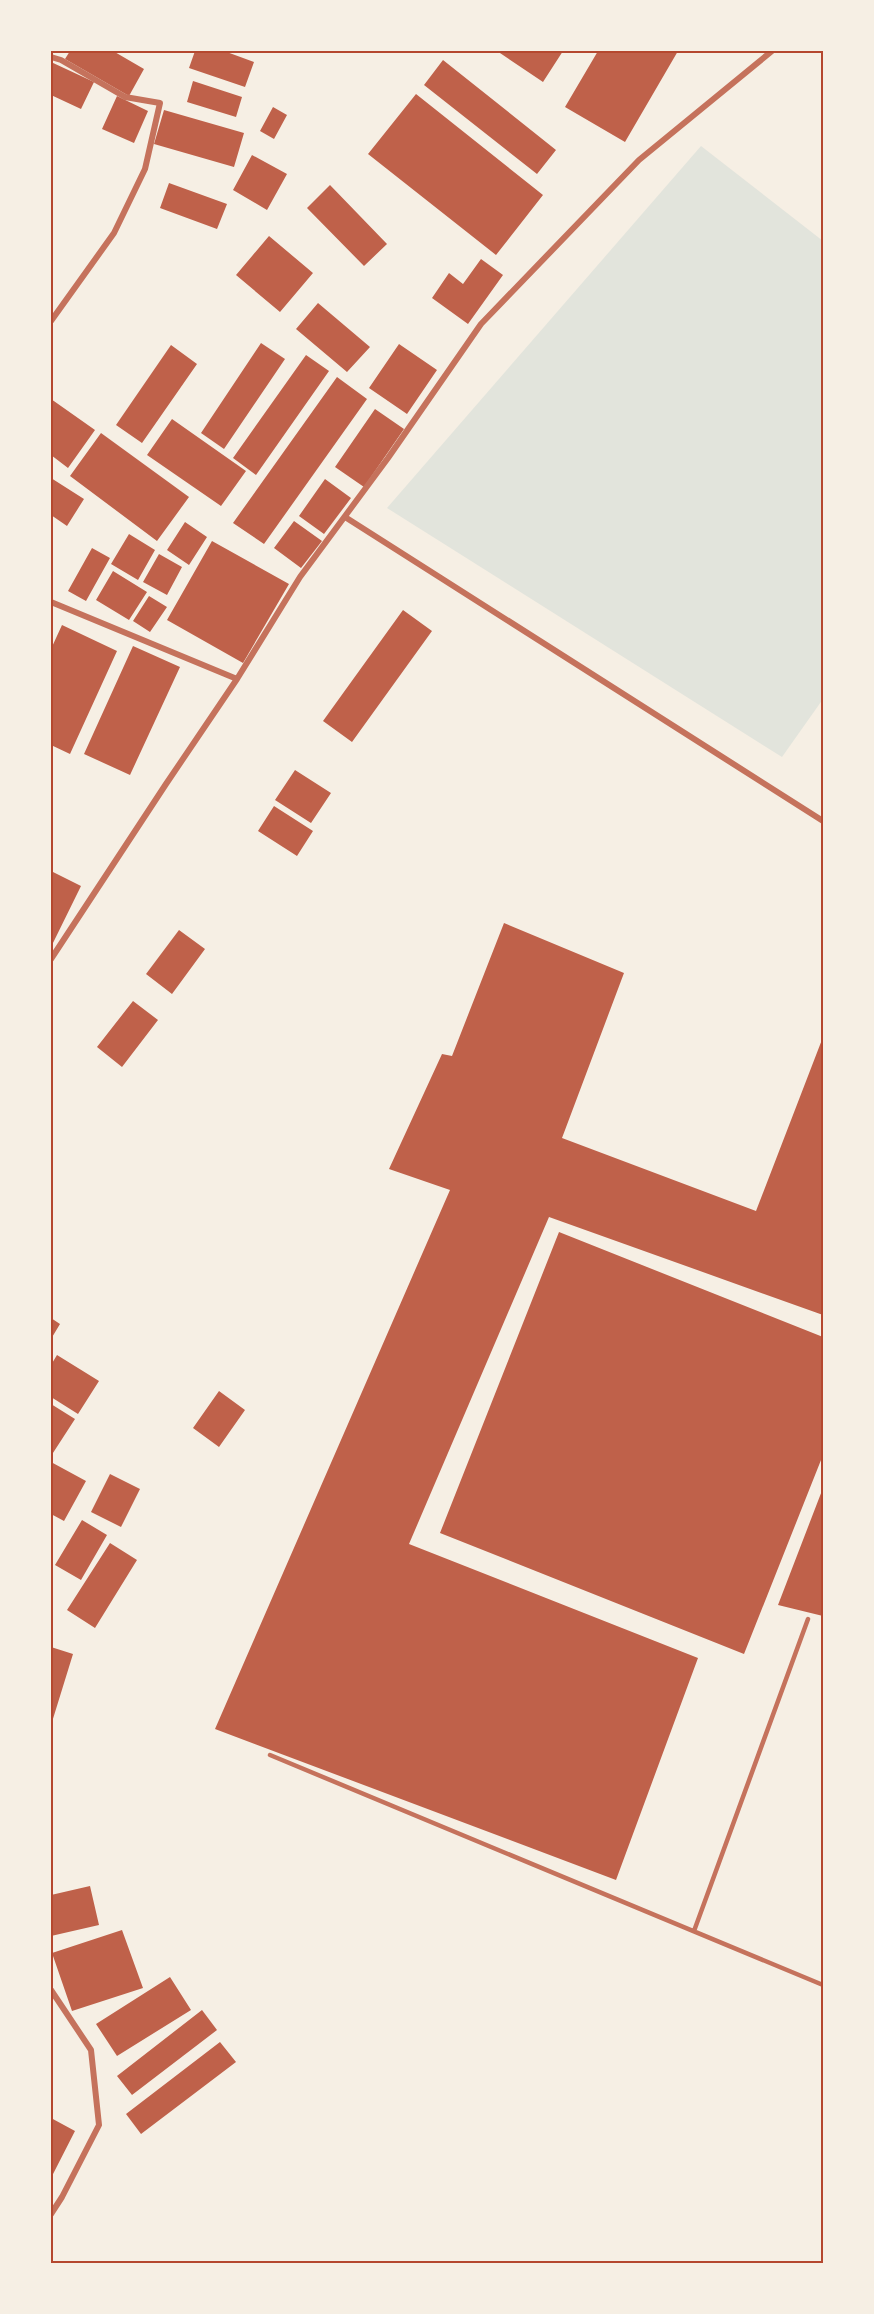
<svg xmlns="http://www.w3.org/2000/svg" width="874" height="2314" viewBox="0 0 874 2314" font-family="'PT Serif',serif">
	<rect width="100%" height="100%" fill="#f6efe4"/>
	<path fill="#e2e4dc" d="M 701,146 L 823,241 L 823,699 L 782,757 L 387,508 Z"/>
	<path fill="#bf614a" d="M 70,51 L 113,51 L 144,69 L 129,96 L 65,59 Z
		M 195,51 L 224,51 L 254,62 L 245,87 L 189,68 Z
		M 497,51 L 563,51 L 543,82 Z
		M 598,51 L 678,51 L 625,142 L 565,107 Z
		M 443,60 L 556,150 L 537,174 L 424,85 Z
		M 51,62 L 94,82 L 81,109 L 51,95 Z
		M 193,81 L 242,97 L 236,117 L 187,102 Z
		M 416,94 L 543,195 L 496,255 L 368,154 Z
		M 117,96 L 148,111 L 134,143 L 102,129 Z
		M 273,107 L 287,115 L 274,139 L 260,131 Z
		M 164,110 L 244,133 L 234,167 L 154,144 Z
		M 252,155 L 287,174 L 267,210 L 233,190 Z
		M 169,183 L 227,204 L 217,229 L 160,208 Z
		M 330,185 L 387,244 L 364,266 L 307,208 Z
		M 269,236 L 313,273 L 280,312 L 236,275 Z
		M 481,259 L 503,275 L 468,324 L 432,298 L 449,273 L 463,284 Z
		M 318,303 L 370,347 L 347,372 L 296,329 Z
		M 261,343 L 285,359 L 224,449 L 201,433 Z
		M 399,344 L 437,370 L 407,414 L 369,388 Z
		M 171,345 L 197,364 L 142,443 L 116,425 Z
		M 306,355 L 329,371 L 256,475 L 233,458 Z
		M 337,377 L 367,399 L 264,544 L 233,523 Z
		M 51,399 L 95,430 L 68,468 L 51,455 Z
		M 375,409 L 404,429 L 364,487 L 335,467 Z
		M 172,419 L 246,471 L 221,506 L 147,455 Z
		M 101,433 L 189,497 L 157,541 L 70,476 Z
		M 51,478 L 84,499 L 67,526 L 51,515 Z
		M 325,479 L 351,498 L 324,534 L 299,516 Z
		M 294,521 L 322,541 L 301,568 L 274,548 Z
		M 185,522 L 207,537 L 189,565 L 167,550 Z
		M 129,534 L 155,550 L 138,580 L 111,564 Z
		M 212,541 L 289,584 L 243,663 L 167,620 Z
		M 92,548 L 110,558 L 86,601 L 68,591 Z
		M 159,554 L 182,567 L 167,595 L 143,582 Z
		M 113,571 L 147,592 L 129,620 L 96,600 Z
		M 149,596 L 167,607 L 150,632 L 133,621 Z
		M 403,610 L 432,631 L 352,742 L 323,721 Z
		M 62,625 L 117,651 L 70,754 L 51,745 L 51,649 Z
		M 133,646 L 180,667 L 130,775 L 84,754 Z
		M 295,770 L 331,793 L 311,823 L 275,800 Z
		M 274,806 L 313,831 L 297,856 L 258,831 Z
		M 51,871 L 81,886 L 51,947 Z
		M 504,923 L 624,973 L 562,1138 L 756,1211 L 823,1037 L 823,1315 L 549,1217 L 409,1544 L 698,1658 L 616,1880 L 215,1729 L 450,1190 L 389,1169 L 442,1054 L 452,1056 Z
		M 179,930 L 205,949 L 172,994 L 146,974 Z
		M 133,1001 L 158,1020 L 122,1067 L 97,1047 Z
		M 559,1232 L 823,1337 L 823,1455 L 744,1654 L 440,1533 Z
		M 51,1318 L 60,1324 L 51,1339 Z
		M 57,1355 L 99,1381 L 78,1414 L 51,1397 L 51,1365 Z
		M 219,1391 L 245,1410 L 219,1447 L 193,1428 Z
		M 51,1404 L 75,1419 L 51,1456 Z
		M 51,1462 L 86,1481 L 64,1521 L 51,1514 Z
		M 110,1474 L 140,1489 L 121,1527 L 91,1512 Z
		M 823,1488 L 823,1616 L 778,1605 Z
		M 82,1520 L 107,1535 L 81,1580 L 55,1565 Z
		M 110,1543 L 137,1560 L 95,1628 L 67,1610 Z
		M 51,1647 L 73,1654 L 52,1722 L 51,1722 Z
		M 90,1886 L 99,1925 L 51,1936 L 51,1895 Z
		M 122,1930 L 143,1988 L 72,2011 L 52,1953 Z
		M 170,1977 L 191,2010 L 117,2056 L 96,2024 Z
		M 202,2010 L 217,2030 L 132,2095 L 117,2076 Z
		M 220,2042 L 236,2062 L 141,2134 L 126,2114 Z
		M 51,2118 L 75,2131 L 51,2178 Z"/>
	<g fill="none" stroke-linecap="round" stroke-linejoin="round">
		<path stroke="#c5725c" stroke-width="4.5" d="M 270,1755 L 823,1985
			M 694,1931 L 808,1619"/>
		<path stroke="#c5725c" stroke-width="6" d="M 51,57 L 61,60 L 125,97 L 160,103 L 145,169 L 114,233 L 51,321
			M 345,517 L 823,821
			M 51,602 L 237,679
			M 51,959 L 166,784 L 237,679 L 300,577 L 388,458 L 481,324 L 639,160 L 772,51
			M 51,1990 L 91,2050 L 99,2125 L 62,2197 L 51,2214"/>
	</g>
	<rect width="874" height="2314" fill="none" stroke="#f6efe4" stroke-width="105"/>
	<rect x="52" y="52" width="770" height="2210" fill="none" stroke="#b5482f" stroke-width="2"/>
</svg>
